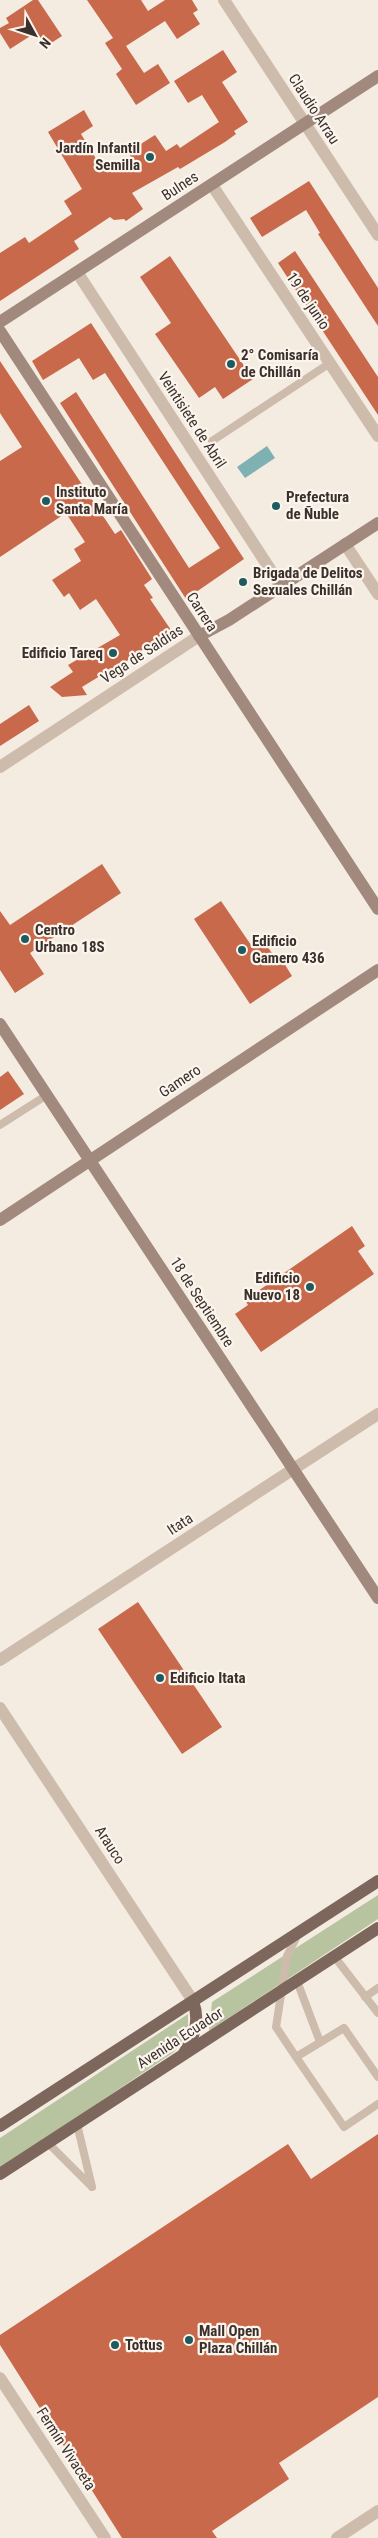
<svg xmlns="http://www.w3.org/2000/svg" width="378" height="2538" viewBox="0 0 378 2538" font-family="'Roboto Condensed',sans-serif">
	<rect width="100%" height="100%" fill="#f4ebe1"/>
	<path fill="#b8c4a0" d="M 378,1895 L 378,1919 L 209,2031 L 212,2002 Z
		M 188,2014 L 188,2032 L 174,2052 L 0,2169 L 0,2138 Z"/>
	<path fill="#7fb0b2" d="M 267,446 L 275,458 L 245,478 L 237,467 Z"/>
	<path fill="#c8694b" d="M 33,0 L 38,0 L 62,36 L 45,47 L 35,33 L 10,49 L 0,33 L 0,28 L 9,23 L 6,18 Z
		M 87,0 L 141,0 L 148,11 L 165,0 L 192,0 L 198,10 L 193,13 L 200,24 L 177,39 L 165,21 L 126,46 L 144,73 L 158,64 L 170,83 L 136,105 L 116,74 L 122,69 L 105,43 L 113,38 Z
		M 223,50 L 237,72 L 222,82 L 248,122 L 234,131 L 236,134 L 225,142 L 180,169 L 178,167 L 132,193 L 143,209 L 126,221 L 124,219 L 114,220 L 110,217 L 74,241 L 79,249 L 0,301 L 0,253 L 25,237 L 29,243 L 72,214 L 64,201 L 82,189 L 48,132 L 84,110 L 93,126 L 81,134 L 101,167 L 105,165 L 110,172 L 131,157 L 128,152 L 155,135 L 166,151 L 177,144 L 180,148 L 219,122 L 202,95 L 188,103 L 174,81 Z
		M 309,181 L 378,288 L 378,326 L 318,234 L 320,233 L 306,210 L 262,237 L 250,218 Z
		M 295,251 L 378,377 L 378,415 L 278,263 Z
		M 170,256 L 253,379 L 223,399 L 215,387 L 199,398 L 155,334 L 171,323 L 140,277 Z
		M 91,323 L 244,559 L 186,599 L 60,403 L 76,392 L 189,568 L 220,548 L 194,509 L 105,373 L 93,380 L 79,358 L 43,380 L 32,361 Z
		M 0,361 L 115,534 L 121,530 L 152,579 L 144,585 L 153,598 L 150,599 L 171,630 L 114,670 L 113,668 L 82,687 L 87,695 L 62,697 L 50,687 L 73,672 L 68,665 L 120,635 L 96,599 L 80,610 L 69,593 L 64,597 L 52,580 L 81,561 L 74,549 L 85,542 L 66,513 L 0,557 L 0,461 L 22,447 L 0,413 Z
		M 29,705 L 39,721 L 0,746 L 0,724 Z
		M 102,864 L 121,893 L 30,953 L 44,974 L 15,993 L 0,970 L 0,911 L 10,925 Z
		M 221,901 L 251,945 L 262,938 L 275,958 L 279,955 L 292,976 L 250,1004 L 194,919 Z
		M 8,1071 L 24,1094 L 0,1110 L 0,1077 Z
		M 352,1226 L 365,1246 L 358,1251 L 374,1274 L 261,1352 L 235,1314 L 248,1305 L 245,1300 Z
		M 138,1602 L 222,1727 L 182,1754 L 98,1629 Z
		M 378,2134 L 378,2397 L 279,2463 L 289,2479 L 212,2531 L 217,2538 L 122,2538 L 0,2345 L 0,2335 L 288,2144 L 311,2179 Z"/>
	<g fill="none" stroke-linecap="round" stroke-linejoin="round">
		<path stroke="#cdbbac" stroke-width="8" d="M 212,441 L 330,363
			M 0,1125 L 47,1095
			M 334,1956 L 378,2013
			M 297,1981 L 320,2042
			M 365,1997 L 378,1988
			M 296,2057 L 276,2027 L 287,1956 L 297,1936
			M 378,2077 L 344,2028 L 296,2057 L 344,2127 L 378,2104
			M 77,2124 L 92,2187
			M 48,2143 L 91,2186"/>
		<path stroke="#cdbbac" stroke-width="12" d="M 224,0 L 378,235
			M 212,185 L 378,436
			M 77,272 L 281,586
			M 345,544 L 378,594
			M 0,767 L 199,636
			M 0,1660 L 378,1414
			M 0,1708 L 193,2001
			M 0,2378 L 105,2538
			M 337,2538 L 378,2511"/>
		<path stroke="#a18a7d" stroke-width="12" d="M 0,322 L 378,76
			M 0,331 L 378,909
			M 199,636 L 229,620 L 378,523
			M 0,1024 L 378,1598
			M 0,1220 L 378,970"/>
		<path stroke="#7d675c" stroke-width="12" d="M 184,2053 C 195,2036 200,2020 193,2001
			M 0,2126 L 378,1881
			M 0,2174 L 378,1928"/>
	</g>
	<g fill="#1f5a5e" stroke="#fbf5ee" stroke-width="2">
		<circle cx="150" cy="157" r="5"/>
		<circle cx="231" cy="364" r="5"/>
		<circle cx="46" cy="501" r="5"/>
		<circle cx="276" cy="506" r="5"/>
		<circle cx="243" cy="582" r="5"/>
		<circle cx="113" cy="653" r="5"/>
		<circle cx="25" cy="939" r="5"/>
		<circle cx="242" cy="950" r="5"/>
		<circle cx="310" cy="1287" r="5"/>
		<circle cx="160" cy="1678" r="5"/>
		<circle cx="189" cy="2340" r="5"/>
		<circle cx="115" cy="2345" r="5"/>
	</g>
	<g text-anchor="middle" stroke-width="4.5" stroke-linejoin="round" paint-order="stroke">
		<g font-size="15" fill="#3b302b" stroke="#fbf5ee">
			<text transform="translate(314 109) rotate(57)" y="5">Claudio Arrau</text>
			<text transform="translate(180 186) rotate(-33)" y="5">Bulnes</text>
			<text transform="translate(308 301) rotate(56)" y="5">19 de junio</text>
			<text transform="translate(192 420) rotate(57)" y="5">Veintisiete de Abril</text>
			<text transform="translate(202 612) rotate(57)" y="5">Carrera</text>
			<text transform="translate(142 654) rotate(-33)" y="5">Vega de Saldías</text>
			<text transform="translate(180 1081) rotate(-34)" y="5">Gamero</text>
			<text transform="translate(202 1302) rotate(57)" y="5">18 de Septiembre</text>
			<text transform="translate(180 1524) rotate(-33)" y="5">Itata</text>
			<text transform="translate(110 1845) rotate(57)" y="5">Arauco</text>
			<text transform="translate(180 2038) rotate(-33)" y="5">Avenida Ecuador</text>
			<text transform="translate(66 2449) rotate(57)" y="5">Fermín Vivaceta</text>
		</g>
		<g font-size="15" font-weight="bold" fill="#3b302b" stroke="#fbf5ee" text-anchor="start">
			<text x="140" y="153" text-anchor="end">Jardín Infantil<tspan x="140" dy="17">Semilla</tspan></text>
			<text x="241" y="360">2° Comisaría<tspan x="241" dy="17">de Chillán</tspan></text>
			<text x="56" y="497">Instituto<tspan x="56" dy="17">Santa María</tspan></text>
			<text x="286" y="502">Prefectura<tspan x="286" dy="17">de Ñuble</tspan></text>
			<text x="253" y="578">Brigada de Delitos<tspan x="253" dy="17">Sexuales Chillán</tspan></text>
			<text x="103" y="658" text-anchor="end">Edificio Tareq</text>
			<text x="35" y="935">Centro<tspan x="35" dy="17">Urbano 18S</tspan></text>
			<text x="252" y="946">Edificio<tspan x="252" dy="17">Gamero 436</tspan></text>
			<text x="300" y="1283" text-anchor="end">Edificio<tspan x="300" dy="17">Nuevo 18</tspan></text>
			<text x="170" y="1683">Edificio Itata</text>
			<text x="199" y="2336">Mall Open<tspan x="199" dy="17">Plaza Chillán</tspan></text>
			<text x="125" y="2350">Tottus</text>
		</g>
	</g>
	<g transform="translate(35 35) rotate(130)" stroke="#fbf5ee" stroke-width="4" paint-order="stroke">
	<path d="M0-4L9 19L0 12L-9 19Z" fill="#3b302b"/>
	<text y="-8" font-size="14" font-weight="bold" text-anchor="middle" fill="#3b302b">N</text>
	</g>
</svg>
